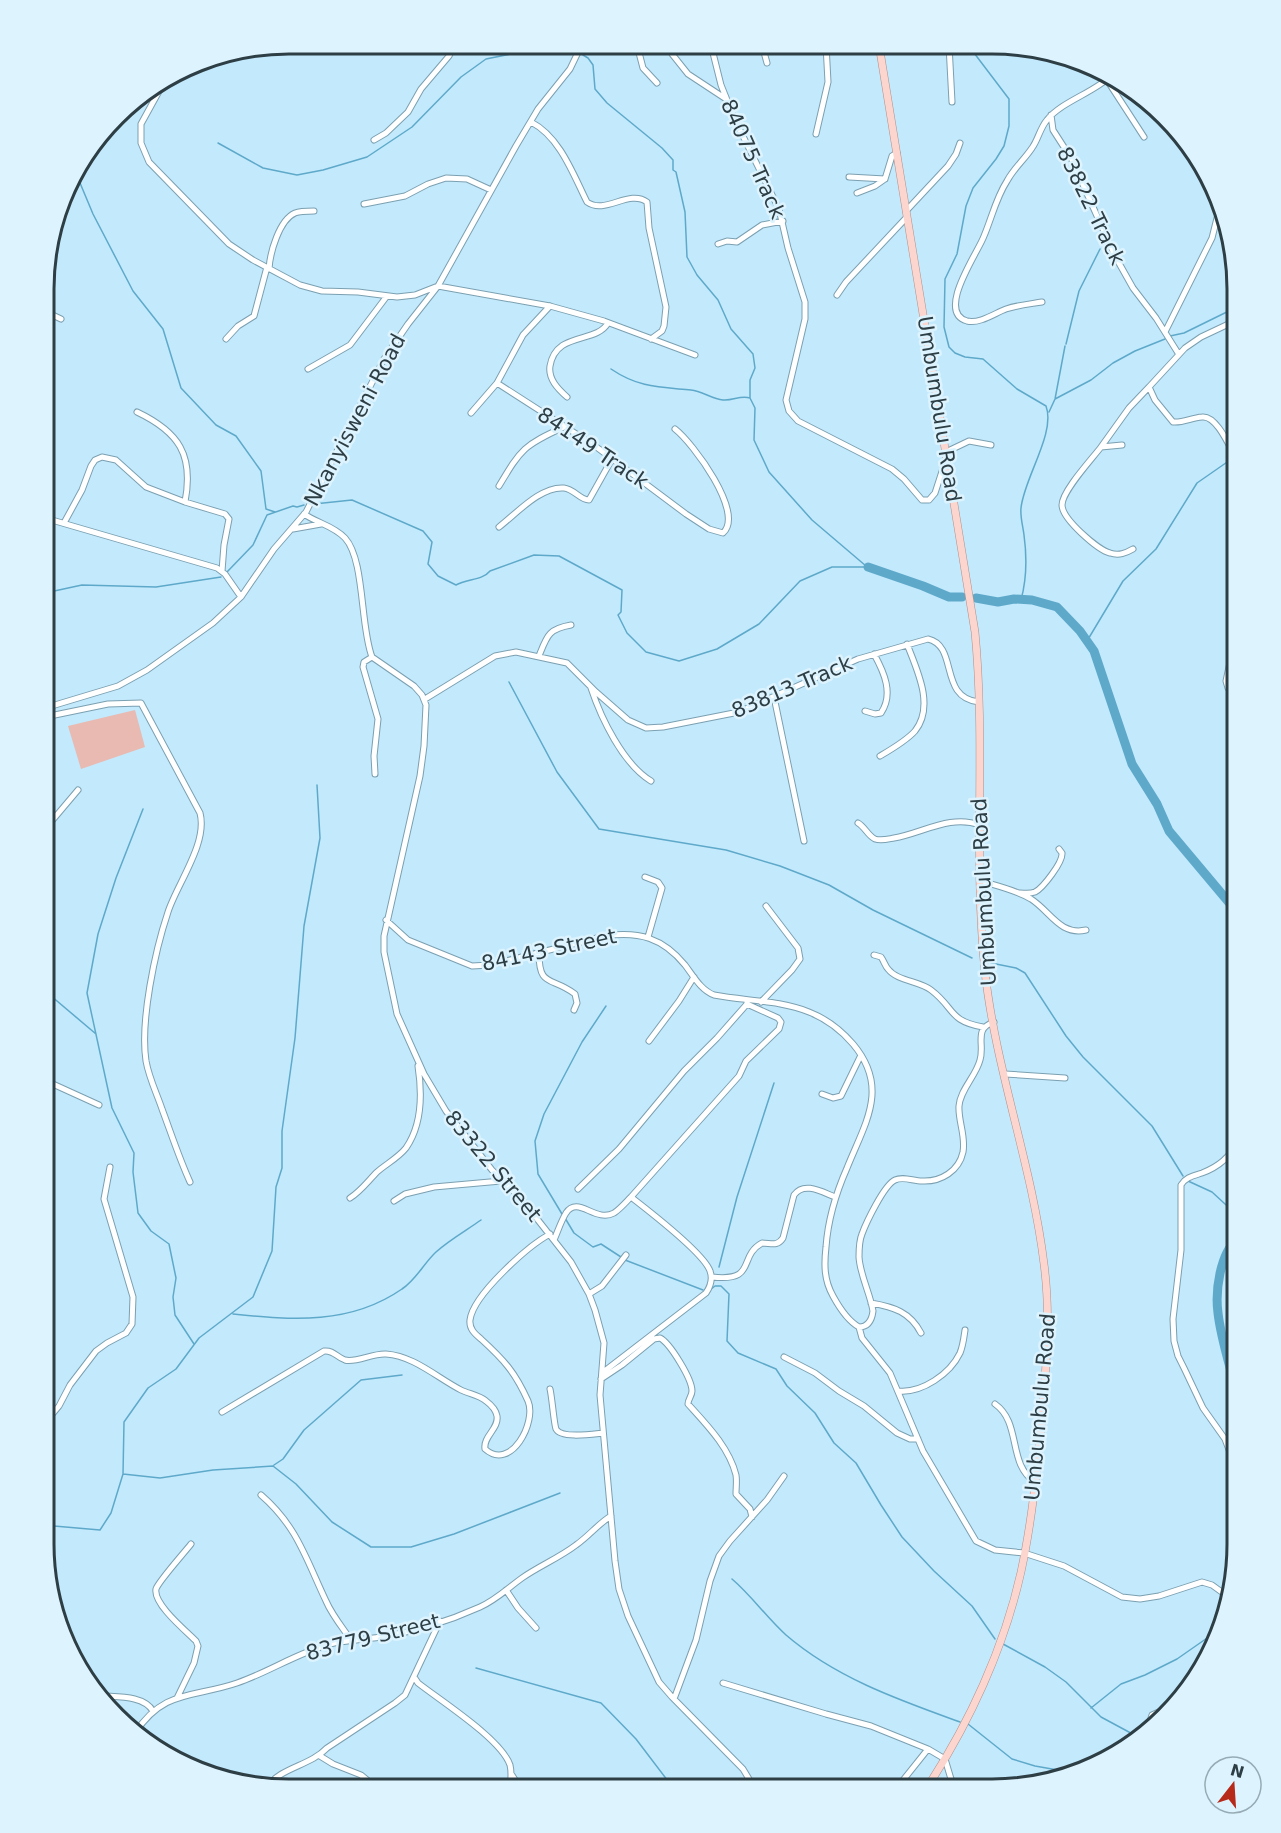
<svg xmlns="http://www.w3.org/2000/svg" width="1281" height="1833" viewBox="0 0 1281 1833" font-family="'DejaVu Sans',sans-serif">
	<rect width="100%" height="100%" fill="#c3e9fc"/>
	<path fill="#e8bab1" d="M 135,710 L 145,747 L 81,769 L 68,726 Z"/>
	<g fill="none" stroke-linecap="round" stroke-linejoin="round">
		<path stroke="#5ea9ca" stroke-width="1.5" d="M 564,44 L 576,48
			M 968,45 L 1009,99 L 1009,126 L 1004,146 L 996,159 L 973,188 L 966,206 L 957,254 L 945,279 L 944,327 L 949,347 L 955,353 L 965,357 L 983,359 L 1017,389 L 1046,406 C 1056,433 1024,478 1021,508 C 1020,516 1023,527 1024,535 C 1027,557 1027,578 1021,600
			M 583,55 L 588,58 L 593,65 L 595,89 L 607,103 L 662,148 L 673,160 L 673,170 L 676,172 L 685,212 L 687,257 L 697,275 L 718,300 L 731,329 L 753,354 L 755,368 L 750,380 L 750,398 L 755,408 L 754,440 L 769,472 L 812,520 L 866,566
			M 218,143 L 263,168 L 297,175 L 323,170 L 367,157 L 412,127 L 461,77 L 486,59 L 560,44
			M 75,171 L 93,214 L 133,291 L 163,329 L 181,388 L 216,425 L 236,436 L 261,471 L 266,509 L 275,512
			M 1170,336 L 1184,333 L 1237,307
			M 1066,344 L 1079,291 L 1100,249
			M 611,369 C 639,388 660,387 691,390 C 702,391 712,399 723,400 C 733,401 740,395 750,398
			M 1055,399 L 1091,380 L 1113,363 L 1135,351 L 1165,339
			M 1049,412 L 1055,399 L 1065,346
			M 314,504 L 352,500 L 423,531 L 432,542 L 428,564 L 438,576 L 456,585 C 467,579 483,580 490,571 L 534,555 L 559,556 L 622,590 L 621,612 L 618,615 L 627,633 L 646,652 L 679,661 L 717,649 L 759,624 L 800,581 L 832,567 L 868,567
			M 227,572 L 253,545 L 267,515 L 293,506 L 297,507 L 304,505
			M 45,593 L 82,585 L 156,587 L 221,577
			M 1087,641 L 1123,581 L 1156,549 L 1197,483 L 1233,458
			M 509,682 L 557,772 L 599,829 L 726,850 L 780,866 L 829,885 L 873,910 L 972,958
			M 143,809 L 116,878 L 98,934 L 87,993 L 112,1108 L 134,1153 L 133,1172 L 138,1213 L 151,1231 L 169,1244 L 176,1278 L 173,1297 L 175,1315 L 194,1344
			M 991,963 L 1016,968 L 1025,973 L 1066,1036 L 1083,1057 L 1152,1126 L 1183,1176
			M 44,990 L 96,1034
			M 1188,1181 L 1212,1192 L 1237,1215
			M 562,1214 L 538,1174 L 535,1141 L 544,1114 L 582,1042 L 606,1006
			M 565,1218 L 574,1233 L 593,1247 L 601,1244 L 621,1257
			M 625,1260 L 703,1290
			M 719,1267 L 737,1197 L 774,1083
			M 710,1290 L 715,1286 L 721,1286 L 729,1294 L 727,1341 L 738,1353 L 776,1369 L 787,1386 L 815,1413 L 834,1443 L 856,1463 L 881,1505 L 902,1537 L 934,1571 L 972,1606 L 995,1639
			M 233,1314 C 293,1320 350,1325 402,1289 C 416,1280 424,1263 436,1252 C 449,1240 467,1230 481,1220
			M 274,1465 L 283,1459 L 304,1430 L 361,1380 L 402,1375
			M 123,1474 L 160,1478 L 213,1470 L 273,1466 L 296,1484 L 332,1522 L 371,1547 L 411,1547 L 454,1534 L 560,1493
			M 44,1529 L 54,1526 L 100,1530 L 111,1513 L 123,1474 L 124,1422 L 148,1388 L 176,1369 L 199,1338 L 253,1297 L 272,1251 L 276,1187 L 282,1168 L 282,1131 L 295,1038 L 304,926 L 320,838 L 317,785
			M 732,1579 C 752,1596 767,1618 786,1635 C 836,1678 899,1700 960,1722
			M 1003,1644 L 1045,1667 L 1066,1682 L 1101,1717 L 1140,1738
			M 476,1668 L 601,1703 L 636,1739 L 674,1789
			M 1091,1708 L 1121,1684 L 1145,1675 L 1177,1659 L 1210,1636 L 1226,1614
			M 968,1724 L 1012,1759 L 1035,1766 L 1069,1772
			M 474,1779 L 474,1788"/>
		<path stroke="#5ea9ca" stroke-width="9" d="M 868,567 L 923,586 L 949,597 L 962,597
			M 976,598 L 998,602 L 1014,599 L 1032,600 L 1057,607 L 1080,631 L 1094,651 L 1132,764 L 1157,804 L 1169,831 L 1237,912
			M 1237,1395 C 1231,1368 1221,1340 1218,1313 C 1215,1291 1220,1254 1237,1239"/>
		<g stroke="#7ba0b1" stroke-width="7">
			<path id="minor" d="M 637,45 L 643,68 L 657,83
				M 711,45 L 721,85 L 735,120 L 779,209 L 788,248 L 805,302 L 805,319 L 786,400 L 789,411 L 798,421 L 892,469 L 904,479 L 922,500 L 929,500 L 935,493 L 946,459
				M 762,45 L 767,63
				M 949,45 L 952,102
				M 672,54 L 688,74 L 726,99
				M 1107,80 L 1144,137
				M 163,84 L 141,124 L 141,143 L 149,162 L 229,244 L 253,260 L 300,285 L 322,291 L 358,292 L 397,297 L 415,295 L 438,286 L 550,306 L 604,321 L 695,355
				M 1051,115 L 1053,130 L 1071,158 L 1115,256 L 1133,288 L 1156,318 L 1178,353
				M 531,122 C 560,137 573,174 587,202 C 605,215 629,189 647,202 L 649,228 L 666,307 L 664,326 L 662,331 L 651,339
				M 816,134 L 828,82 L 826,45
				M 374,140 L 386,133 L 408,112 L 421,89 L 449,56 L 455,44
				M 849,177 L 885,179
				M 857,193 L 875,186 L 885,179 L 892,156 L 897,153
				M 364,204 L 405,196 L 428,184 L 446,178 L 467,179 L 491,190
				M 906,211 L 948,166 L 956,154 L 960,143
				M 718,244 L 727,241 L 737,242 L 762,225 L 783,221
				M 269,269 C 270,253 279,220 295,213 C 300,211 308,211 314,211
				M 837,295 L 846,282 L 907,217
				M 1042,302 C 1030,304 1018,305 1006,309 C 995,313 980,324 967,321 C 935,312 979,251 984,236 C 992,217 996,198 1007,181 C 1014,168 1024,160 1032,148 C 1038,140 1040,128 1047,120 C 1061,102 1093,93 1111,76
				M 46,312 L 61,319
				M 1165,332 L 1212,238 L 1219,210
				M 226,339 L 238,326 L 254,316 L 267,267
				M 308,369 L 350,345 L 387,296
				M 497,383 L 523,335 L 550,306
				M 567,397 C 558,389 548,379 550,366 C 556,331 596,344 608,323
				M 137,412 C 179,432 194,455 185,502 L 225,514 L 229,519 L 224,545 L 222,571
				M 471,413 L 497,383 L 595,446 L 686,514 L 709,529 L 723,533 C 745,513 693,443 675,429
				M 1122,445 L 1101,447 L 1129,408 L 1149,387
				M 1101,447 C 1092,459 1062,491 1062,505 C 1062,519 1098,550 1110,553 C 1119,556 1126,553 1133,549
				M 946,452 L 969,441 L 991,445
				M 1237,460 C 1230,448 1217,415 1202,417 C 1191,418 1183,423 1173,422 L 1155,400 L 1149,387 L 1185,348 L 1201,337 L 1237,320
				M 499,486 C 521,449 524,445 564,427
				M 304,514 C 317,523 334,526 345,538 C 365,560 360,626 372,657 L 414,686 L 422,695 L 426,705 L 424,746 L 420,776 L 384,936 L 384,952 L 397,1014 L 424,1074 L 446,1111 L 492,1170 L 523,1201 L 571,1262 L 589,1294 L 595,1310 L 604,1343 L 600,1395 L 615,1561 L 619,1589 L 628,1616 L 659,1682 L 672,1697 L 743,1769 L 755,1789
				M 45,518 L 217,568 L 225,574 L 241,597
				M 64,523 L 82,490 L 91,466 L 95,460 L 102,457 L 116,460 L 146,487 L 185,502
				M 499,527 C 517,513 541,486 564,488 C 574,489 580,500 589,500 L 612,459
				M 293,529 L 321,524
				M 1235,639 L 1226,681 L 1228,688 L 1237,701
				M 539,656 C 547,636 548,629 571,625
				M 372,657 L 364,662 L 363,667 L 378,719 L 374,756 L 375,774
				M 45,679 L 52,706
				M 591,688 C 601,718 623,764 651,781
				M 774,697 L 804,841
				M 425,699 L 495,656 L 516,652 L 567,663 L 596,692 L 628,720 L 646,728 L 663,727 L 739,712 L 858,659 L 928,639 C 959,646 938,698 979,702
				M 45,708 L 118,686 L 147,670 L 213,623 L 241,597 L 274,549 L 306,512 L 384,359 L 408,324 L 438,286 L 516,146 L 538,109 L 570,69 L 582,44
				M 865,711 L 875,714 L 881,713 C 894,694 884,672 874,654
				M 45,717 L 108,704 L 141,703 L 200,813 C 208,843 177,884 168,912 C 155,951 140,1021 146,1061 C 149,1078 157,1094 162,1109 C 171,1133 179,1158 190,1182
				M 880,756 C 892,749 906,741 915,731 C 935,706 917,670 907,644
				M 858,823 C 865,827 868,836 875,839 C 881,841 888,839 894,838 C 923,833 950,814 980,825
				M 45,829 L 78,790
				M 645,877 L 658,882 L 662,888 L 648,937
				M 981,881 C 997,886 1016,890 1031,899 C 1050,911 1060,936 1086,930
				M 1020,893 C 1025,893 1030,894 1035,892 C 1043,888 1063,862 1062,853 L 1059,849
				M 386,920 L 408,940 L 472,966 L 490,965 L 605,936 C 639,931 663,938 685,965 C 694,977 701,990 714,995 C 745,1001 780,1000 809,1012 C 827,1019 841,1030 853,1044 C 890,1088 865,1123 847,1168 C 836,1193 828,1219 826,1247 C 824,1265 824,1280 833,1296 C 839,1307 848,1321 859,1327 C 869,1327 872,1319 873,1311 C 870,1293 860,1275 859,1257 C 859,1250 859,1241 862,1234 C 866,1223 884,1185 895,1180 C 903,1176 913,1181 922,1181 C 941,1182 959,1171 963,1152 C 966,1136 958,1121 959,1106 C 960,1090 976,1076 980,1060 C 985,1044 973,1029 994,1022
				M 539,953 C 539,988 551,976 575,994 L 577,1003 L 574,1010
				M 874,955 L 881,957 C 884,961 885,966 888,969 C 897,981 919,981 931,990 C 955,1008 948,1021 983,1027
				M 761,1002 L 792,970 L 800,959 L 798,948 L 766,906
				M 649,1041 L 679,1001 L 694,977
				M 1005,1074 L 1065,1078
				M 44,1080 L 99,1105
				M 822,1094 L 833,1098 L 841,1096 L 861,1055
				M 578,1189 L 619,1149 L 684,1071 L 717,1038 L 747,1004
				M 350,1198 C 361,1191 368,1181 377,1172 C 386,1164 398,1158 406,1148 C 422,1125 422,1092 418,1066
				M 394,1201 L 405,1194 L 434,1187 L 501,1181
				M 554,1240 C 558,1231 561,1221 566,1213 C 578,1195 595,1223 614,1213 C 620,1209 626,1202 631,1197 L 739,1076 L 746,1061 L 779,1029 L 781,1022 L 778,1018 L 747,1004 L 747,1000
				M 712,1277 C 758,1282 737,1257 762,1243 C 771,1243 777,1247 783,1238 L 794,1195 C 804,1181 822,1192 835,1197
				M 589,1294 L 602,1286 L 626,1255
				M 871,1303 C 894,1307 910,1312 921,1333
				M 859,1327 L 862,1338 L 890,1373 L 923,1451 L 976,1541 L 995,1550 L 1024,1553 L 1064,1566 L 1122,1597 L 1140,1599 L 1159,1596 L 1202,1582 L 1212,1585 L 1230,1598
				M 784,1357 L 815,1373 L 839,1391 L 864,1406 L 897,1433 L 910,1439 L 918,1439
				M 602,1373 L 706,1293 C 710,1287 713,1279 710,1271 C 704,1253 649,1211 631,1197
				M 601,1379 L 622,1365 L 654,1339 L 660,1338 C 670,1343 692,1379 692,1391 C 692,1396 688,1399 688,1404 C 706,1424 729,1447 736,1475 C 737,1481 736,1488 736,1494 L 750,1509 L 752,1517
				M 550,1389 C 552,1397 554,1424 556,1429 C 561,1439 593,1434 603,1433
				M 899,1391 C 922,1393 950,1374 960,1353 C 963,1346 964,1337 965,1330
				M 995,1404 C 1022,1423 1007,1464 1035,1482
				M 222,1412 L 324,1351 C 334,1350 336,1357 345,1360 C 356,1363 373,1353 386,1354 C 414,1356 436,1377 461,1390 C 469,1394 479,1395 486,1401 C 490,1404 496,1410 497,1416 C 499,1429 483,1436 485,1449 C 511,1472 537,1422 528,1401 C 515,1372 504,1360 481,1339 C 475,1334 469,1329 470,1320 C 473,1295 528,1246 550,1234
				M 44,1424 L 59,1406 L 70,1385 L 96,1351 L 107,1343 L 126,1333 L 132,1324 L 133,1297 L 104,1199 L 110,1167
				M 1237,1471 L 1225,1439 L 1203,1408 L 1184,1368 L 1178,1356 L 1174,1341 L 1173,1319 L 1181,1250 L 1181,1185 C 1186,1177 1193,1176 1202,1173 C 1218,1167 1230,1158 1237,1142
				M 261,1495 C 297,1526 306,1559 326,1601 C 332,1615 342,1627 351,1640
				M 506,1590 L 518,1608 L 536,1628
				M 414,1677 L 418,1683 C 441,1701 501,1739 510,1765 C 512,1773 511,1780 510,1788
				M 723,1683 L 826,1714 L 871,1726 L 928,1749
				M 104,1696 C 120,1697 144,1696 153,1711
				M 177,1698 L 194,1663 L 198,1646 L 196,1641 C 186,1631 153,1604 156,1589 C 158,1582 184,1553 191,1544
				M 674,1699 L 696,1640 L 710,1581 L 719,1556 L 730,1541 L 767,1500 L 784,1476
				M 1151,1730 L 1150,1721 L 1152,1715 L 1172,1706 L 1179,1700
				M 135,1733 C 164,1689 193,1698 237,1683 C 269,1672 297,1653 330,1644 C 346,1640 363,1640 380,1637 C 413,1632 449,1621 480,1607 C 496,1600 508,1588 522,1578 C 539,1566 559,1558 576,1545 C 589,1536 598,1524 611,1516
				M 320,1756 L 333,1764 L 361,1775 L 377,1788
				M 512,1775 L 520,1788
				M 267,1787 C 281,1767 310,1766 327,1748 L 395,1703 L 405,1695 L 440,1621
				M 896,1789 L 928,1749 L 945,1759 L 954,1789"/>
		</g>
		<g stroke="#b38f89" stroke-width="8">
			<path id="major" d="M 879,45 L 975,632 C 986,745 973,859 985,972 C 996,1071 1032,1165 1044,1264 C 1051,1316 1046,1366 1042,1418 C 1037,1470 1032,1521 1021,1572 C 1004,1648 969,1724 926,1789"/>
		</g>
		<use href="#minor" stroke="#fff" stroke-width="5"/>
		<use href="#major" stroke="#fcd6ce" stroke-width="7"/>
	</g>
	<g text-anchor="middle" stroke-width="5" stroke-linejoin="round" paint-order="stroke">
		<g font-size="21" fill="#2e3e45" stroke="#ddf4ff">
			<text transform="translate(753 159) rotate(66)" y="7">84075 Track</text>
			<text transform="translate(1091 206) rotate(64)" y="7">83822 Track</text>
			<text transform="translate(939 409) rotate(81)" y="7">Umbumbulu Road</text>
			<text transform="translate(355 420) rotate(-62)" y="7">Nkanyisweni Road</text>
			<text transform="translate(593 448) rotate(34)" y="7">84149 Track</text>
			<text transform="translate(792 687) rotate(-23)" y="7">83813 Track</text>
			<text transform="translate(984 892) rotate(-93)" y="7">Umbumbulu Road</text>
			<text transform="translate(549 950) rotate(-12)" y="7">84143 Street</text>
			<text transform="translate(493 1166) rotate(50)" y="7">83322 Street</text>
			<text transform="translate(1040 1407) rotate(-85)" y="7">Umbumbulu Road</text>
			<text transform="translate(373 1637) rotate(-14)" y="7">83779 Street</text>
		</g>
	</g>
	<path d="M0 0H1281V1833H0ZM289 54H992A235 235 0 0 1 1227 289V1544A235 235 0 0 1 992 1779H289A235 235 0 0 1 54 1544V289A235 235 0 0 1 289 54Z" fill="#ddf4ff" fill-rule="evenodd"/>
	<path fill="none" stroke="#2e3e45" stroke-width="3" d="M289 54H992A235 235 0 0 1 1227 289V1544A235 235 0 0 1 992 1779H289A235 235 0 0 1 54 1544V289A235 235 0 0 1 289 54Z"/>
	<g transform="translate(1233 1785) rotate(17)"><circle r="28" fill="#ddf4ff" stroke="#97abb5" stroke-width="1.5"/>
	<path d="M0-4.5L10 22L0 15L-10 22Z" fill="#b72a19"/>
	<text y="-9" font-size="16" font-weight="bold" text-anchor="middle" fill="#2e3e45">N</text>
	</g>
</svg>
